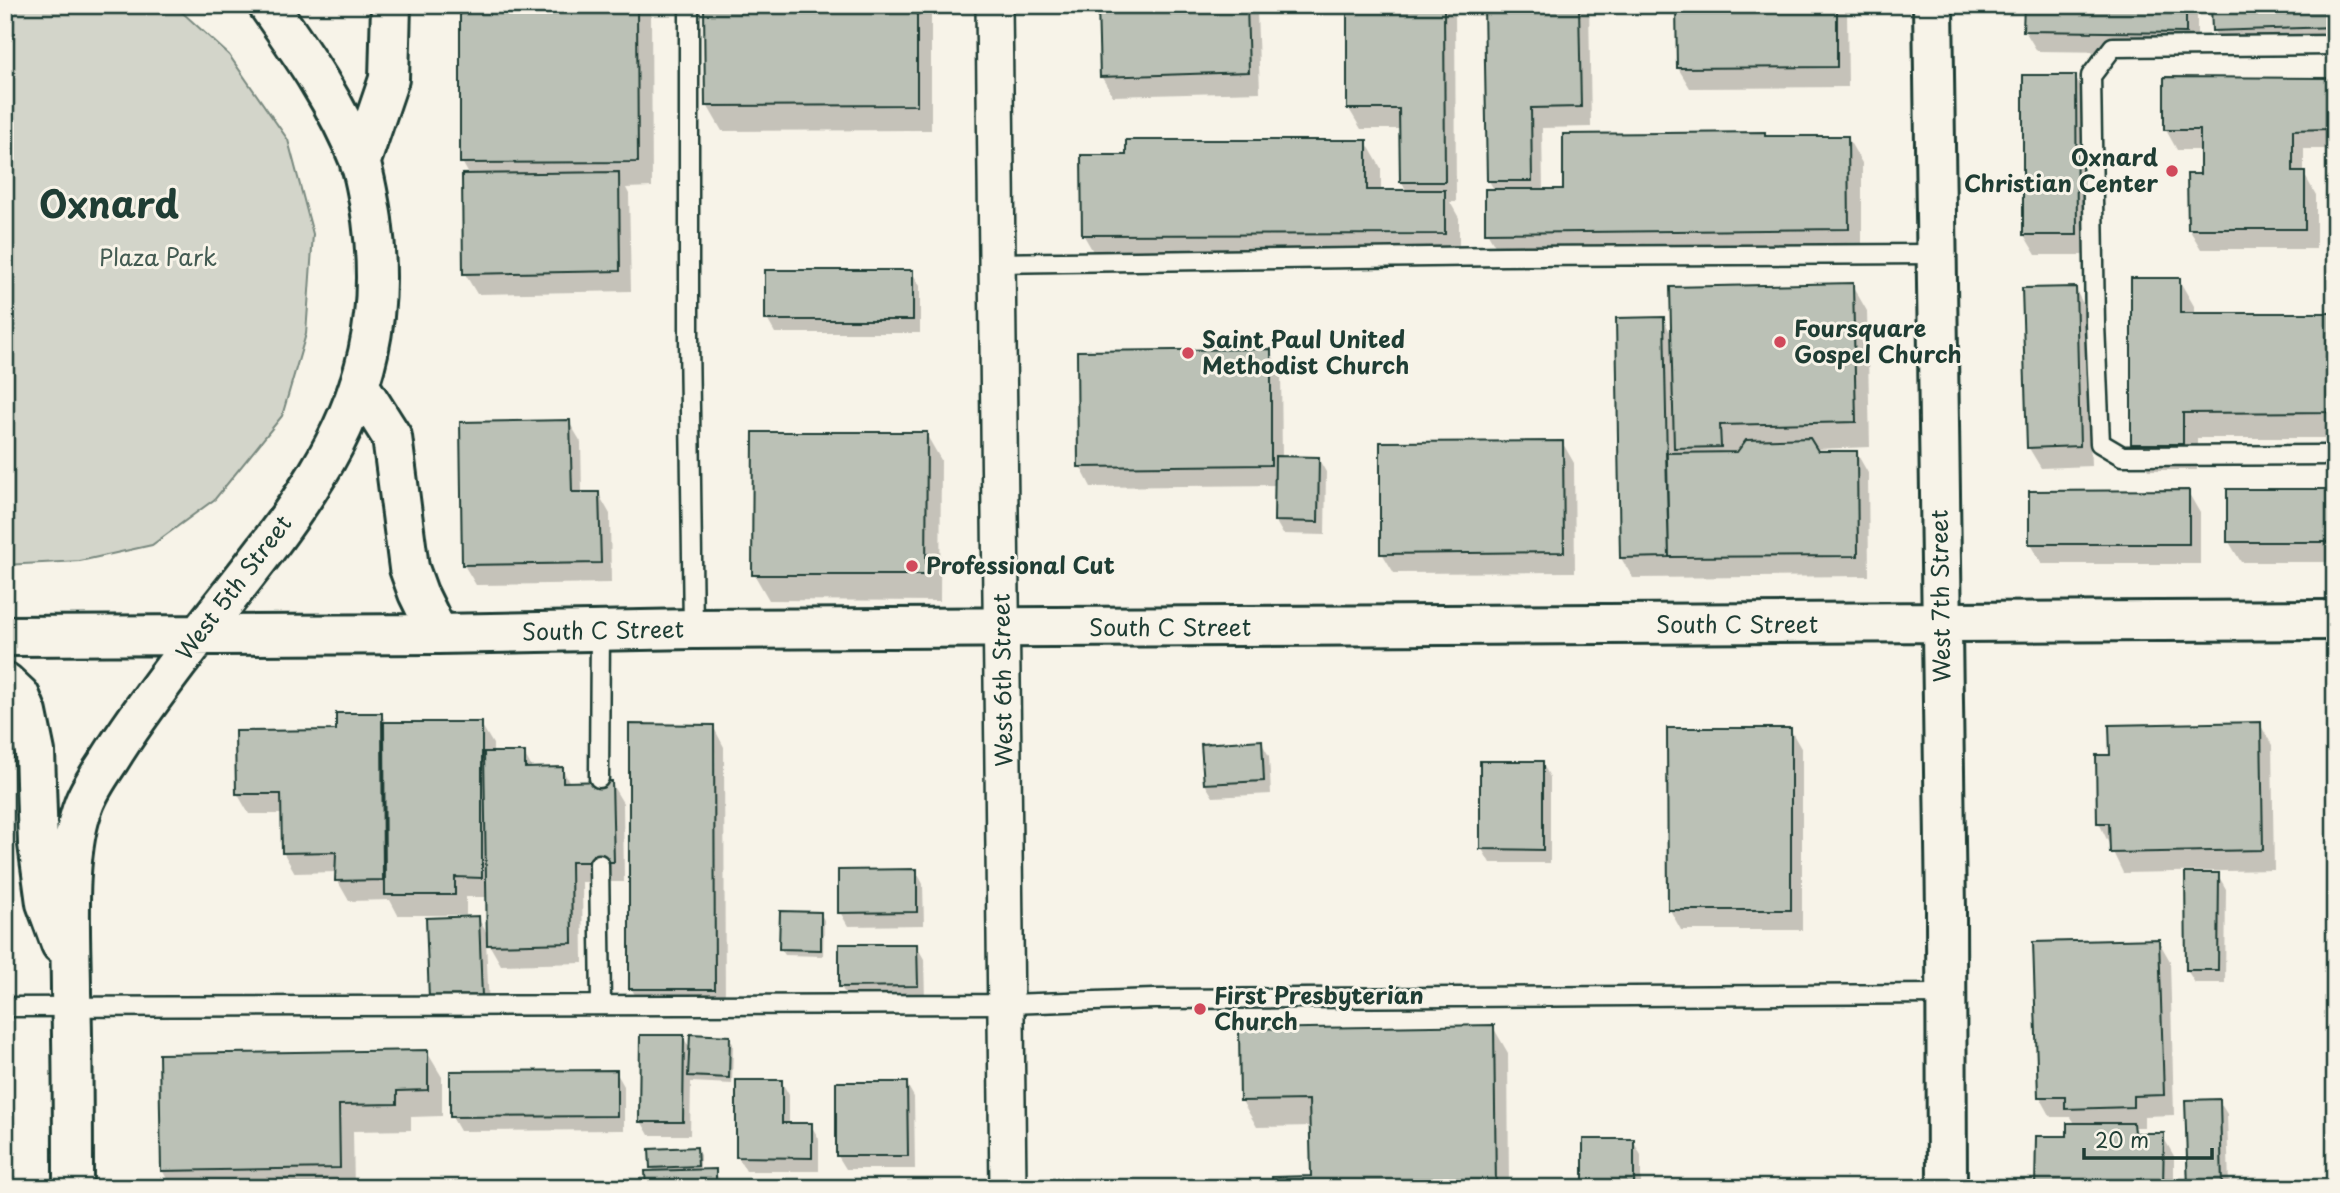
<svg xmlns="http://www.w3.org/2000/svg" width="2340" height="1193" viewBox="0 0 2340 1193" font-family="'Playpen Sans',sans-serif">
	<rect width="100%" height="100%" fill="#f7f3e8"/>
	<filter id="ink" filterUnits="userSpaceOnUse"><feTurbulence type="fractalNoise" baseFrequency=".0143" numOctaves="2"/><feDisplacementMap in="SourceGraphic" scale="14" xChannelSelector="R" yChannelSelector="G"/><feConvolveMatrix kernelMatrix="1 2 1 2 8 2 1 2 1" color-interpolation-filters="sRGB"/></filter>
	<g filter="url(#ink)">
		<path fill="#d3d5ca" stroke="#79897f" stroke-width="2" d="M 5,5 L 165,5 L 183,13 L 229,55 L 288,140 L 313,234 L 306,334 L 282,416 L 215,499 L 152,545 L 80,561 L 5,565 Z"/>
		<path fill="#0003" d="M 461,5 L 648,5 L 651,11 L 652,187 L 626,188 L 629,194 L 631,291 L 477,294 L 465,274 L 470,176 L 462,162 Z
			M 706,5 L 931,5 L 931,130 L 722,131 L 707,105 Z
			M 1099,5 L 1254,5 L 1257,12 L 1260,92 L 1113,96 L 1101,76 Z
			M 1349,5 L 1455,5 L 1456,202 L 1450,202 L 1459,218 L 1459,260 L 1098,260 L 1083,234 L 1128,157 L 1366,142 L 1381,168 L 1381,192 L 1407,192 L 1402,182 L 1401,129 L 1361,129 L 1349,109 Z
			M 1486,5 L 1589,5 L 1591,127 L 1542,128 L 1543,191 L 1565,191 L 1764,134 L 1766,138 L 1847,137 L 1862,163 L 1862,255 L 1502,258 L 1487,232 L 1495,191 L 1489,181 Z
			M 1678,5 L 1844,5 L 1847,10 L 1848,87 L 1690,88 L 1678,68 Z
			M 2025,5 L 2197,5 L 2197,53 L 2037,51 L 2025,31 Z
			M 2335,5 L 2335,40 L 2222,44 L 2214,31 Z
			M 2075,77 L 2087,98 L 2088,255 L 2036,255 L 2024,235 Z
			M 2329,79 L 2335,89 L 2335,149 L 2304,149 L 2304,174 L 2316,195 L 2316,249 L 2201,249 L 2189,229 L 2202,175 L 2202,150 L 2177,150 L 2166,130 Z
			M 912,272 L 920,286 L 920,333 L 775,333 L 767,319 Z
			M 2179,280 L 2194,306 L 2194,315 L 2335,315 L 2335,438 L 2197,438 L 2197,470 L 2148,470 L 2133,444 Z
			M 1852,285 L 1867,311 L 1870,447 L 1815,449 L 1817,453 L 1856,452 L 1868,473 L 1869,576 L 1633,578 L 1621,558 L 1663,319 L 1673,337 Z
			M 2075,289 L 2086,309 L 2091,466 L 2041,468 L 2029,448 Z
			M 1270,351 L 1281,372 L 1282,458 L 1318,458 L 1326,472 L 1325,535 L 1283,534 L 1275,520 L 1276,485 L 1091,487 L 1080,466 Z
			M 569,422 L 581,442 L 582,494 L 598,493 L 610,514 L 611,583 L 476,585 L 464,565 Z
			M 926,434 L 941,460 L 940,601 L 769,600 L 754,574 Z
			M 1562,442 L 1574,463 L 1575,572 L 1394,573 L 1382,553 Z
			M 2335,490 L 2335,562 L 2241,562 L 2229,542 Z
			M 2188,492 L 2200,513 L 2200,564 L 2042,564 L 2031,544 Z
			M 381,714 L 387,724 L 481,724 L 493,744 L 493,754 L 524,753 L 533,770 L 562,769 L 570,783 L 611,783 L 623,803 L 624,882 L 582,882 L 583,963 L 501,965 L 486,939 L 489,1010 L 439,1012 L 478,918 L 489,937 L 488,897 L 466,897 L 466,915 L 398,915 L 390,900 L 349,901 L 337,880 L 337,872 L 295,873 L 283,852 L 283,814 L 249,814 L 237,793 L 338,732 Z
			M 2260,724 L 2272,745 L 2274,870 L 2123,873 L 2099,823 L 2112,756 Z
			M 713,726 L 724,747 L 725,1009 L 643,1009 L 631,988 Z
			M 1790,729 L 1802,750 L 1802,930 L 1681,930 L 1670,910 Z
			M 1261,742 L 1269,756 L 1271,794 L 1213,797 L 1205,784 Z
			M 1542,763 L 1550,777 L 1550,863 L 1490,863 L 1482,849 Z
			M 916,871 L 923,884 L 924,925 L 848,926 L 840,912 Z
			M 2218,875 L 2226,889 L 2225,983 L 2195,983 L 2187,970 Z
			M 820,913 L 824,920 L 823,956 L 785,955 L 781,949 Z
			M 2158,940 L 2170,961 L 2174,1115 L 2144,1116 L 2144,1127 L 2134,1127 L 2138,1135 L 2162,1135 L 2174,1156 L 2174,1188 L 2037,1188 L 2076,1125 L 2071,1117 L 2051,1117 L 2040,1097 Z
			M 916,945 L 924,959 L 925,1000 L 849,1000 L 841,987 Z
			M 1493,1027 L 1508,1053 L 1509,1188 L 1274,1188 L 1312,1178 L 1312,1126 L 1257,1127 L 1242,1101 Z
			M 683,1037 L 691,1050 L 729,1037 L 733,1044 L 732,1084 L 691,1082 L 690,1135 L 649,1135 L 641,1121 Z
			M 427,1052 L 442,1077 L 442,1116 L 411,1117 L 411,1130 L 353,1131 L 354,1188 L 172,1188 L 162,1170 Z
			M 616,1072 L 624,1086 L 624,1130 L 460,1131 L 452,1117 Z
			M 781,1081 L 789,1095 L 789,1125 L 811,1125 L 819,1139 L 819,1171 L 746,1171 L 738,1157 Z
			M 906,1083 L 914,1097 L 915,1169 L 846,1169 L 838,1156 Z
			M 2219,1101 L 2227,1114 L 2229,1188 L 2189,1188 Z
			M 1633,1141 L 1641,1155 L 1641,1188 L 1585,1188 Z
			M 696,1149 L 700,1155 L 700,1171 L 715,1171 L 723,1188 L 647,1188 L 655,1172 L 652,1167 Z"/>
		<path fill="#bbc1b6" stroke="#1f3d34" stroke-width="2" d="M 460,5 L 637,5 L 638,162 L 460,163 Z
			M 704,5 L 917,5 L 917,105 L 705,106 Z
			M 1098,5 L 1247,5 L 1249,72 L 1100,77 Z
			M 1347,5 L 1444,5 L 1445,182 L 1400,182 L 1399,109 L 1347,109 Z
			M 1484,5 L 1579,5 L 1581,107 L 1531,108 L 1532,181 L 1487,181 Z
			M 1676,5 L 1837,5 L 1837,67 L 1677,68 Z
			M 2024,5 L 2186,5 L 2186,33 L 2023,31 Z
			M 2211,5 L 2335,5 L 2335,27 L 2212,31 Z
			M 2023,75 L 2076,75 L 2077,235 L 2023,235 Z
			M 2164,77 L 2330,78 L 2329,129 L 2293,130 L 2293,172 L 2305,172 L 2305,229 L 2188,229 L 2187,174 L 2200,174 L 2200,130 L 2164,130 Z
			M 1765,132 L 1765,136 L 1848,136 L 1849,229 L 1485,233 L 1485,189 L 1563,189 L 1563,134 Z
			M 1126,140 L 1367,140 L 1367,190 L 1445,190 L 1445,234 L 1082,235 L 1081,155 L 1126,155 Z
			M 619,172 L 620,271 L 463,274 L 462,174 Z
			M 765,270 L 913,270 L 913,320 L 765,320 Z
			M 2131,278 L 2180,278 L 2180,313 L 2335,313 L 2335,412 L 2183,413 L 2183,444 L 2131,444 Z
			M 1853,283 L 1856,422 L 1720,425 L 1721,447 L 1674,448 L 1670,287 Z
			M 2076,287 L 2080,446 L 2027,448 L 2022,288 Z
			M 1664,317 L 1669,557 L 1620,558 L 1616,318 Z
			M 1271,349 L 1271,465 L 1078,467 L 1077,351 Z
			M 570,420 L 572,492 L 599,492 L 601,563 L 462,565 L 460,422 Z
			M 753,432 L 927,432 L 926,575 L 752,575 Z
			M 1810,438 L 1818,451 L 1857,451 L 1858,556 L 1669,557 L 1666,453 L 1737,452 L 1746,440 Z
			M 1563,441 L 1564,552 L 1380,554 L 1380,442 Z
			M 1275,456 L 1319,457 L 1318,522 L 1274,521 Z
			M 2227,489 L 2335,489 L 2335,542 L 2227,542 Z
			M 2189,490 L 2189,544 L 2029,544 L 2029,491 Z
			M 336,713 L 382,713 L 383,880 L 335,881 L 336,852 L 282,853 L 281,794 L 236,794 L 235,731 L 336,730 Z
			M 384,722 L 482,722 L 482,878 L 455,877 L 455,895 L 385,895 Z
			M 2261,722 L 2263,850 L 2110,853 L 2109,823 L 2097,823 L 2096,755 L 2110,755 L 2109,725 Z
			M 629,724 L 714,725 L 715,989 L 629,989 Z
			M 1667,728 L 1791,728 L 1791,910 L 1668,910 Z
			M 1262,740 L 1264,781 L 1204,784 L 1201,744 Z
			M 484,752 L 525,752 L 525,768 L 563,767 L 563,782 L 612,781 L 614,862 L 571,862 L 572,943 L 487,945 Z
			M 1480,761 L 1543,761 L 1543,850 L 1480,849 Z
			M 917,869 L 917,912 L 838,913 L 838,870 Z
			M 2185,873 L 2219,873 L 2218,970 L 2186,970 Z
			M 780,911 L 821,912 L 821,950 L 779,949 Z
			M 479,916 L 482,997 L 429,999 L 426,918 Z
			M 2159,939 L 2164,1095 L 2133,1096 L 2133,1107 L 2065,1109 L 2065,1097 L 2038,1097 L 2033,942 Z
			M 839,944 L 917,944 L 918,986 L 839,987 Z
			M 1494,1025 L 1496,1188 L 1272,1188 L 1272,1177 L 1311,1176 L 1309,1100 L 1240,1101 L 1239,1029 Z
			M 690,1034 L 730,1036 L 729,1078 L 688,1076 Z
			M 640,1035 L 684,1035 L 683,1122 L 639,1122 Z
			M 428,1050 L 428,1090 L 397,1091 L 397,1104 L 339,1105 L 340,1168 L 161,1171 L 159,1054 Z
			M 617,1070 L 617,1116 L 450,1117 L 450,1071 Z
			M 736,1080 L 782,1080 L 782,1123 L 812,1123 L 812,1158 L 736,1157 Z
			M 836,1082 L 907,1082 L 908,1156 L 836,1156 Z
			M 2220,1099 L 2222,1188 L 2188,1188 L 2185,1100 Z
			M 2067,1123 L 2133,1123 L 2134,1133 L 2164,1133 L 2163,1188 L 2035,1188 L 2036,1136 L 2067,1136 Z
			M 1583,1139 L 1634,1139 L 1634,1188 L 1583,1188 Z
			M 697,1147 L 698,1166 L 650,1168 L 649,1149 Z
			M 716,1169 L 716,1188 L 646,1188 L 645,1171 Z"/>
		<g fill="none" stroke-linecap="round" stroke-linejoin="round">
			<g stroke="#1f3d34" stroke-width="23">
				<path id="service" d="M 689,5 L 689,338 L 693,629
					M 2335,45 L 2113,47 L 2091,76 L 2095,324 L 2100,443 L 2122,456 L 2335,455
					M 997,263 L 1504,256 L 1938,254
					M 599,778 L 600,631
					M 599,864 L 601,1004
					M 5,1007 L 1006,1004 L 1154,999 L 1946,994"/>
			</g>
			<g stroke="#1f3d34" stroke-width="40">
				<path id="minor" d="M 994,5 L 1008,1188"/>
			</g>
			<g stroke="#1f3d34" stroke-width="44">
				<path id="tertiary" d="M 1933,5 L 1946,911 L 1947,1188
					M 360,164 L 389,79 L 391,5
					M 359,385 L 392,437 L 409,568 L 418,593 L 438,634
					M 5,636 L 438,634 L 693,629 L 2335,620
					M 5,682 L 20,696 L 27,713 L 35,752 L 38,844 L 46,903 L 61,944
					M 73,1188 C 73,1123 73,1057 71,992 C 71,938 64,855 84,804 C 90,788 100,774 110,759 C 134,720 162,684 189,648 C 232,591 280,536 317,475 C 367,393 385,315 372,220 C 369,201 366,180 360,162 C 338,105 303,55 268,5"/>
			</g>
			<use href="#service" stroke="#f7f3e8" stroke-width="18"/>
			<use href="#minor" stroke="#f7f3e8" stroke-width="35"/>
			<use href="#tertiary" stroke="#f7f3e8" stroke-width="38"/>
		</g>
	</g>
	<g fill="#d1495b" stroke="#f7f3e8" stroke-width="2.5">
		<circle cx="2172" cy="171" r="7"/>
		<circle cx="1780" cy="342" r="7"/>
		<circle cx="1188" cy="353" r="7"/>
		<circle cx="912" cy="566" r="7"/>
		<circle cx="1200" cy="1009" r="7"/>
	</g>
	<g text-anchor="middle" stroke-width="6" stroke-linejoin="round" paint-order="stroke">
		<g font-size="23" font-weight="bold" fill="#1f3d34" stroke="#f7f3e8" text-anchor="start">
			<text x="2158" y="166" text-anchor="end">Oxnard<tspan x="2158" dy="26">Christian Center</tspan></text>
			<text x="1794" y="337">Foursquare<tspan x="1794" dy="26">Gospel Church</tspan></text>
			<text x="1202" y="348">Saint Paul United<tspan x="1202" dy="26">Methodist Church</tspan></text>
			<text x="926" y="574">Professional Cut</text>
			<text x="1214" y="1004">First Presbyterian<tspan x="1214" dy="26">Church</tspan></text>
		</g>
		<g font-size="23" fill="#435b52" stroke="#f7f3e8">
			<text x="158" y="266">Plaza Park</text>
		</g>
		<g font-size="23" fill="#1f3d34" stroke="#f7f3e8">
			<text transform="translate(234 588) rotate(-53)" y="8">West 5th Street</text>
			<text transform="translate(1941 596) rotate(-91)" y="8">West 7th Street</text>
			<text x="1737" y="633">South C Street</text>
			<text x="1170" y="636">South C Street</text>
			<text transform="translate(603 631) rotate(-1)" y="8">South C Street</text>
			<text transform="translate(1003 680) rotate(-91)" y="8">West 6th Street</text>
		</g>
		<g font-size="37" font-weight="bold" fill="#1f3d34" stroke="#f7f3e8">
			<text x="109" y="218">Oxnard</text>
		</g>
	</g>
	<rect width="2340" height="1193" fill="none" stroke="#f7f3e8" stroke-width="28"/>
	<rect x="14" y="14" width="2312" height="1165" fill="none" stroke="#1f3d34" stroke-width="2.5" filter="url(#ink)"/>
	<path d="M2084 1148v10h128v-10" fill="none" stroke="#1f3d34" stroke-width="3.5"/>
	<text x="2095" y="1148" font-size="21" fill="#1f3d34" stroke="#f7f3e8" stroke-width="5" paint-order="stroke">20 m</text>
</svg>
